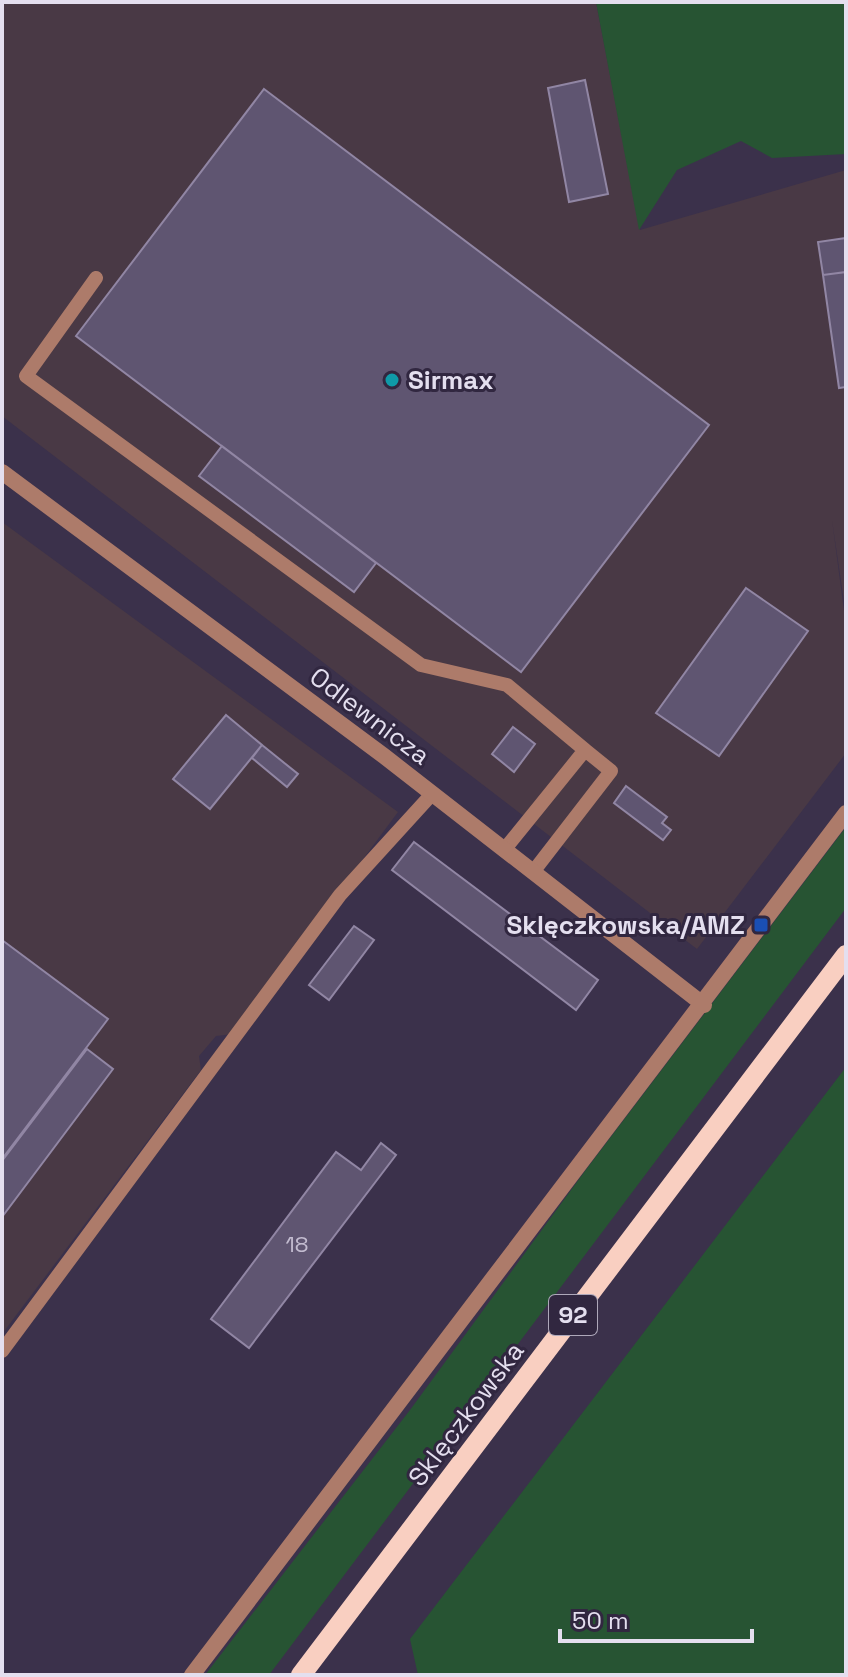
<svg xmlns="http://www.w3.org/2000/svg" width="848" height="1677" viewBox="0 0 848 1677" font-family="'Space Grotesk',sans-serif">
	<rect width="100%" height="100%" fill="#3b314b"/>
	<path fill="#493945" d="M 2,2 L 596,2 L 640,230 L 846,170 L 846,615 L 832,520 L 846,626 L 846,753 L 697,949 L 2,416 Z
		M 2,522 L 398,812 L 233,1034 L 216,1036 L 199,1056 L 201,1070 L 2,1334 Z"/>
	<path fill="#275433" d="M 596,2 L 846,2 L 846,154 L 772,158 L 741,141 L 677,170 L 639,230 Z
		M 846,827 L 846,908 L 269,1675 L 205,1675 L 410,1410 L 585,1171 Z
		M 846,1067 L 846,1675 L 418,1675 L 410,1639 Z"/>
	<path fill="#5f5571" stroke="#9186a4" stroke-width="2" d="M 585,80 L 608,194 L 569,202 L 548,88 Z
		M 264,89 L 709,425 L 521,672 L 76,336 Z
		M 846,238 L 846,272 L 823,275 L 818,242 Z
		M 846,272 L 846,387 L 839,388 L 823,275 Z
		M 222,446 L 376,563 L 354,592 L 199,476 Z
		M 746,588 L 808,631 L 719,756 L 656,713 Z
		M 226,715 L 262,745 L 210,809 L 173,779 Z
		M 513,727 L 535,744 L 514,772 L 492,754 Z
		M 262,745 L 298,774 L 287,787 L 252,758 Z
		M 626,786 L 667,817 L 662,823 L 671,830 L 663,840 L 614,803 Z
		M 414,842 L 598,980 L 576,1010 L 392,870 Z
		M 354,926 L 374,940 L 329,1000 L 309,985 Z
		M 2,940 L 108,1019 L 2,1159 Z
		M 87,1049 L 113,1069 L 2,1217 L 2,1161 Z
		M 381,1143 L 396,1155 L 249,1348 L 211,1319 L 336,1152 L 361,1170 Z"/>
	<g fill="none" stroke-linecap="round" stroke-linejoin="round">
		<path stroke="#ad7b6a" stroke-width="14" d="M 96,278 L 26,376 L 421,665 L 507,685 L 585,750 L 504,850
			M 533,872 L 611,771 L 585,750
			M 2,1351 L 340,895 L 432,794"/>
		<path stroke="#ad7b6a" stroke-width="16" d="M 2,472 L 384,756 L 704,1005
			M 192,1675 L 846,813"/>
		<path stroke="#f9cfc1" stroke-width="20" d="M 301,1675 L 846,955"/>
	</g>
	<circle fill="#0f9aa8" stroke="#312740" stroke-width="3" cx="392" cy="380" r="8"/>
	<rect fill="#1a4fb4" stroke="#312740" stroke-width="3" x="753" y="917" width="16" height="16" rx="4"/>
	<g text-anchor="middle" stroke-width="6" stroke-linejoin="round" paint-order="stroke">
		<g font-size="22" fill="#c3bcd0">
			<text x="297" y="1252">18</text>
		</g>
		<rect fill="#312740" stroke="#aea8ba" stroke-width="2" x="549" y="1295" width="48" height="40" rx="6"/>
		<g font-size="24" font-weight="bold" fill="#e4dfef">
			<text x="573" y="1323">92</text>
		</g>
		<g font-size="26" font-weight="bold" fill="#e4dfef" stroke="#312740" text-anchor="start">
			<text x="408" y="389">Sirmax</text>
			<text x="745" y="934" text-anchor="end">Sklęczkowska/AMZ</text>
		</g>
		<g font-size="26" fill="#e4dfef" stroke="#312740">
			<text transform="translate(370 716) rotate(37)" y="9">Odlewnicza</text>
			<text transform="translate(466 1414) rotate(-53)" y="9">Sklęczkowska</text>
		</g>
	</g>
	<rect width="848" height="1677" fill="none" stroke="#e4dfef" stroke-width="8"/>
	<path d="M560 1629v12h192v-12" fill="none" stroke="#e4dfef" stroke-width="4"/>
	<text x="572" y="1629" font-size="24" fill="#e4dfef" stroke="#312740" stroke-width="6" paint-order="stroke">50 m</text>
</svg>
